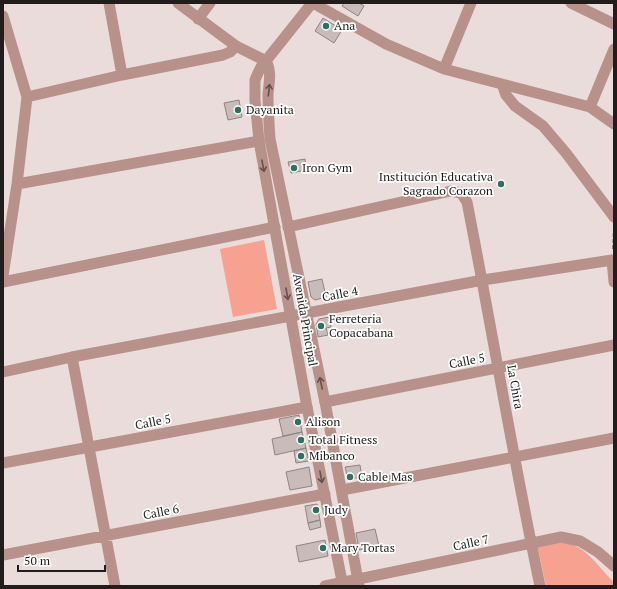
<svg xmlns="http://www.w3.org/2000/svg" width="617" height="589" viewBox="0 0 617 589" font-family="'PT Serif',serif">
	<rect width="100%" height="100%" fill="#e9dcda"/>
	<path fill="#f7a191" d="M 264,240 L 277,309 L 233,317 L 220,249 Z
		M 564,542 C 588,547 597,566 614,582 L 614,586 L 546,586 L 537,544 Z"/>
	<path fill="#c8bbb9" stroke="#908482" d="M 344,3 L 359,3 L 364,6 L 358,16 L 342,6 Z
		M 323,18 L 342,30 L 334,43 L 315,31 Z
		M 239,100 L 242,117 L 228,120 L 224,103 Z
		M 305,159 L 307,170 L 291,173 L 288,162 Z
		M 322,279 L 326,297 L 315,300 L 311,297 L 308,282 Z
		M 329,317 L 331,327 L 326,328 L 328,335 L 318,337 L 316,324 L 319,319 Z
		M 299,415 L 302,432 L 283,436 L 279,419 Z
		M 302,432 L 306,448 L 275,455 L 272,439 Z
		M 306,448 L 309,461 L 296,463 L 294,451 Z
		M 360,465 L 362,477 L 348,479 L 345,467 Z
		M 309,467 L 312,486 L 290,490 L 286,472 Z
		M 317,504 L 320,520 L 308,523 L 305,506 Z
		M 320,520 L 321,527 L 310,530 L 308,523 Z
		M 375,529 L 379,546 L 359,550 L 356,533 Z
		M 325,540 L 328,556 L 299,562 L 296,546 Z"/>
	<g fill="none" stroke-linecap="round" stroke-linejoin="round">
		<path stroke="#827a78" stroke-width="2" stroke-dasharray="4 2" stroke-linecap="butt" d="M 613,249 L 614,229"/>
		<path stroke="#b8918a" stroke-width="11" d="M 109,3 L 122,75
			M 178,3 L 236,46 L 266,61
			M 313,3 L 386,44 L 444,69 L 590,107 L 614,124
			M 571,3 L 614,24
			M 3,16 L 27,97 L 17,184 L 3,276
			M 198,19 L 210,3
			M 444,69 L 471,3
			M 502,84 L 506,95 L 515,106 L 543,126 L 566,153 L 614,217
			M 27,97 L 122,75 L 223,55 L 230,52 L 236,46
			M 590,107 L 614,49
			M 17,184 L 259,141
			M 288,227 L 451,191 L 461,193 L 467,202 C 492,330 513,458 540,586
			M 3,282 L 275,227
			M 72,357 L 115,586
			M 3,372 L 72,357 L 483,280 L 612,260 L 614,282
			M 325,402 L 614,345
			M 3,463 L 307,407
			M 342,490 L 614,438
			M 3,555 L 325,494
			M 325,586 L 561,537 L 580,541 L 598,552 L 614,566"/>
		<path stroke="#b8918a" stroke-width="11" d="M 312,3 L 261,67 L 258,73 L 255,80 L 255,100 L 259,141 L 307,407 L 343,586
			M 266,61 C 272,72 269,82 268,94 C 268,109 269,124 270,139 L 325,402 L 359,586"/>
	</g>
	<defs><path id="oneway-shaft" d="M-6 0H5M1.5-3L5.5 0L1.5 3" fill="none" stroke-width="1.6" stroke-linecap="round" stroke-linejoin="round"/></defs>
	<g stroke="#65514e">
		<use href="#oneway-shaft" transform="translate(269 90) rotate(-83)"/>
		<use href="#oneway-shaft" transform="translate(263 166) rotate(79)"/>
		<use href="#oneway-shaft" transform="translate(287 294) rotate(80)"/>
		<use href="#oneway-shaft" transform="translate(321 383) rotate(-102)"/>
		<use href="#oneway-shaft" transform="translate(321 477) rotate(79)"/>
	</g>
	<g fill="#2f7161" stroke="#fff" stroke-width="1.5">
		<circle cx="326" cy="26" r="4"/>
		<circle cx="238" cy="110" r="4"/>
		<circle cx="294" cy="168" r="4"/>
		<circle cx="501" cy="184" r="4"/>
		<circle cx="321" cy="326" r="4"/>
		<circle cx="298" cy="422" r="4"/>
		<circle cx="301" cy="440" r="4"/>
		<circle cx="301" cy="456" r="4"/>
		<circle cx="350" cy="477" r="4"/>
		<circle cx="316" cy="510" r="4"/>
		<circle cx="323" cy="548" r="4"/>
	</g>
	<g text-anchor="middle" stroke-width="3.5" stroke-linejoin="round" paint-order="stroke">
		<g font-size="12" fill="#211d1c" stroke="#fff" text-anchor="start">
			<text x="334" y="30">Ana</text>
			<text x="246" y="114">Dayanita</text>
			<text x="302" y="172">Iron Gym</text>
			<text x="493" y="181" text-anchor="end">Institución Educativa<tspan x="493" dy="14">Sagrado Corazon</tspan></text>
			<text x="329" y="323">Ferreteria<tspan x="329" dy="14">Copacabana</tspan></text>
			<text x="306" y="426">Alison</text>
			<text x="309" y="444">Total Fitness</text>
			<text x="309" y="460">Mibanco</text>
			<text x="358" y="481">Cable Mas</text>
			<text x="324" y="514">Judy</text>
			<text x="331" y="552">Mary Tortas</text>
		</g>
		<g font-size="12" fill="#211d1c" stroke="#fff">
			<text transform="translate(340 294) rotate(-11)" y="4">Calle 4</text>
			<text transform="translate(305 320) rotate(80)" y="4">Avenida Principal</text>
			<text transform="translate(467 361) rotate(-11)" y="4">Calle 5</text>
			<text transform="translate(515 387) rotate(80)" y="4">La Chira</text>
			<text transform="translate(153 422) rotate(-11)" y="4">Calle 5</text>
			<text transform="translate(161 512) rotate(-11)" y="4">Calle 6</text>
			<text transform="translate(471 543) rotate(-12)" y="4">Calle 7</text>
		</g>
	</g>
	<rect width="617" height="589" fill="none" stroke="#211d1c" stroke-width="8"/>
	<path d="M18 565v6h87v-6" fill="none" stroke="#211d1c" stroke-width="2"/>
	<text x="24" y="565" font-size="12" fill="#211d1c" stroke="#ffffff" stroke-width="3" paint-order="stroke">50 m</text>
</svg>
